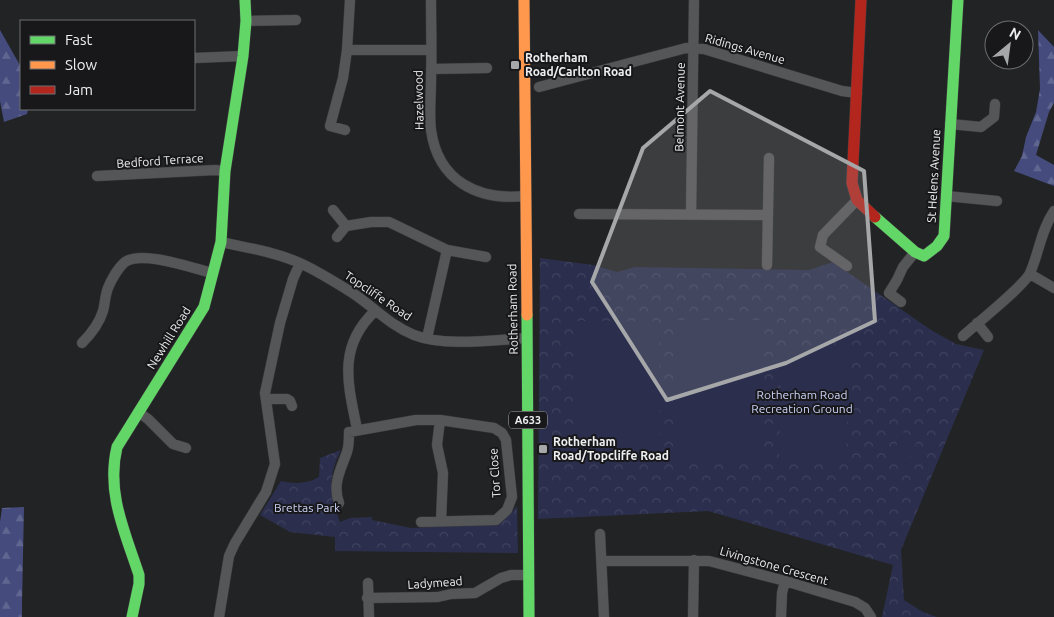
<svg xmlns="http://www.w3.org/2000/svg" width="1054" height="617" viewBox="0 0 1054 617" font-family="Ubuntu,sans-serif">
	<defs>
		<pattern id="forest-firs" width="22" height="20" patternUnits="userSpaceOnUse" patternTransform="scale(1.25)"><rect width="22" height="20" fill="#454c7d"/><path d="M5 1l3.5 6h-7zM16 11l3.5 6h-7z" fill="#606690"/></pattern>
		<pattern id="park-crowns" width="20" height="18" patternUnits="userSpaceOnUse" patternTransform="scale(1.25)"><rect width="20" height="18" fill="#2b2f4d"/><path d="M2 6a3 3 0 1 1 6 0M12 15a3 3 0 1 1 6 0" fill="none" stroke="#40435e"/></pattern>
	</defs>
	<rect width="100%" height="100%" fill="#222324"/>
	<path fill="url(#forest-firs)" d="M 0,30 L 21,67 L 21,109 L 28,109 L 27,114 L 4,122 L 0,101 Z
		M 1038,30 L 1054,47 L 1054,103 L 1049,112 L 1036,155 L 1054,165 L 1054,186 L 1014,171 L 1022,156 L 1026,137 L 1036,112 L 1040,89 Z
		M 24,507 L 22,603 L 22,617 L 0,617 L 0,522 L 2,508 Z"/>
	<path fill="url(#park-crowns)" d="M 540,258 L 593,265 L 617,272 L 635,267 L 809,270 L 833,262 L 931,330 L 956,344 L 984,350 L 901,550 L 904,600 L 923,612 L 937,617 L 882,617 L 893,565 L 708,511 L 538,519 Z
		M 341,450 C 327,478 330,494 340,522 L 350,518 L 372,517 L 372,520 L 411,528 L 488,524 L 504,520 L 517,506 L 518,553 L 335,551 L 335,537 L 290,532 L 260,515 L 281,481 C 295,484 307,484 319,477 L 320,458 Z"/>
	<path fill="#2b2f4d" d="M 677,320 L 764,320 L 764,459 L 677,459 Z
		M 573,321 L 659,321 L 660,459 L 573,460 Z
		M 782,349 L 849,351 L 846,463 L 779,461 Z
		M 903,432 L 918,439 L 907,464 L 891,457 Z"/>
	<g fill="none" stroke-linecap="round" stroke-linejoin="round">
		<g stroke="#3d3d3e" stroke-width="11">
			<path id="street" d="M 431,0 C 431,27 432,54 431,80 C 431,97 429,114 431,130 C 438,181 478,201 525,196
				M 246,21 L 296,20
				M 347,50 L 431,50
				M 194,58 L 243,56
				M 431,69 L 487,68
				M 539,87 L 686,48 L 704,49 L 842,91 L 857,93
				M 950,124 L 981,127 L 994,117 L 995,104
				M 345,130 L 330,126 L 343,78 L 347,50 L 350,0
				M 97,176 L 215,170 L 225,171
				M 946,196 L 997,201
				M 333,210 L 346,226
				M 579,214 L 768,215
				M 691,215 L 694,0
				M 337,237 L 346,226 L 371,222 L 389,222 L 447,250 L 486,257
				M 221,242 C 248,248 276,252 302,264 C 319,272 335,282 351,292 C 373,306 389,325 414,335 C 445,347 493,340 527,338
				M 767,265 L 769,158
				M 847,266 L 820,247 L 823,235 L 857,200
				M 1030,274 L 1054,288
				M 901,302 L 889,293 L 897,280 L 903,267 L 915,252
				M 977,323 L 988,337
				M 963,336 C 976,324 1024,286 1030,273 C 1039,253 1041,230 1054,211
				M 427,338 L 447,250
				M 82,343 C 91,334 99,324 103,311 C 105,304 105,295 108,288 C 111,280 118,268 125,262 C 142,250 192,268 212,273
				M 266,399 L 287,399 L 290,401 L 292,406
				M 138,412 L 148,419 L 173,444 L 186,448
				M 440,420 L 437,445 L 443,473 L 441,521
				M 357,429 C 348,384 337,347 375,311
				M 339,503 C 332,484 341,469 347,452 C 349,446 349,438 349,432 L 416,420 L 440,420 L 494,428 L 502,433 L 506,440 L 512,497 L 507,510 L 496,520 L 421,522
				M 600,534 L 604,617
				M 602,561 L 709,561 L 785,581 L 855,602 L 865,608 L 871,617
				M 368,583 L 369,617
				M 367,598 L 438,597 L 451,594 L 475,593 L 501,578 L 511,575 L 529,575
				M 219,617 L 229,556 L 235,543 L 266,492 L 275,464 L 265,393 L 280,323 L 293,279 L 300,263
				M 693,617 L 694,560
				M 781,617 L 782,593 L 785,581"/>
		</g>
		<g stroke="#3d3d3e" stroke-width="12">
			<path id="fast" d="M 875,217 L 915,252 L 924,256 L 937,246 L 944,236 L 958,0
				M 527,315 L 529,617
				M 132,617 L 139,584 L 139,575 C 125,532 106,493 117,447 L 204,307 L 221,242 L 225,171 L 243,56 L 246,21 L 245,0"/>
		</g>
		<g stroke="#3d3d3e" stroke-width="12">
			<path id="slow" d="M 524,0 L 527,315"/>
		</g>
		<g stroke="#3d3d3e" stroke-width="12">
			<path id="jam" d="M 861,0 L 852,183 L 857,200 L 875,217"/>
		</g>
		<use href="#street" stroke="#555657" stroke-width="10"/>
		<use href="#fast" stroke="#63d668" stroke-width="11"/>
		<use href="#slow" stroke="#ff974d" stroke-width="11"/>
		<use href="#jam" stroke="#b3261e" stroke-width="11"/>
	</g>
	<path fill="#a6a7a9" fill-opacity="0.2" stroke="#a6a7a9" stroke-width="4" stroke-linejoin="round" d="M 710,91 L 864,171 L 875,321 L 786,363 L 667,400 L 592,282 L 643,148 Z"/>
	<g fill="#a6a7a9" stroke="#18181b" stroke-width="2">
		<rect x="510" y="60" width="10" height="10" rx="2.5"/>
		<rect x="538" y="444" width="10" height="10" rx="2.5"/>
	</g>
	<g text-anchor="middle" stroke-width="4" stroke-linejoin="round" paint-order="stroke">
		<rect fill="#18181b" stroke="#adaeb0" stroke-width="1" x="509" y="411.5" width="38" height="17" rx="4"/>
		<g font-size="11" font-weight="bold" fill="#edeef0">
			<text x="528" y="424">A633</text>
		</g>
		<g font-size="12" fill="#edeef0" stroke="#18181b">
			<text transform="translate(745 49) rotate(16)" y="4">Ridings Avenue</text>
			<text transform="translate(419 100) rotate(-91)" y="4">Hazelwood</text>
			<text transform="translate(680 107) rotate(-89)" y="4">Belmont Avenue</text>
			<text transform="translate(160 161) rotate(-4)" y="4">Bedford Terrace</text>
			<text transform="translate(934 176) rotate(-87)" y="4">St Helens Avenue</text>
			<text transform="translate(378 296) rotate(34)" y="4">Topcliffe Road</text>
			<text transform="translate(513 309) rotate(-91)" y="4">Rotherham Road</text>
			<text transform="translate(169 338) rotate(-58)" y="4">Newhill Road</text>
			<text transform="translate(495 473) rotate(-94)" y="4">Tor Close</text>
			<text transform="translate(774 566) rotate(16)" y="4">Livingstone Crescent</text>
			<text transform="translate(435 583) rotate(-4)" y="4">Ladymead</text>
		</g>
		<g font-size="12" font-weight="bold" fill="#edeef0" stroke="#18181b" text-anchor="start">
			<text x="525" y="62">Rotherham<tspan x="525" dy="14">Road/Carlton Road</tspan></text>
			<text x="553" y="446">Rotherham<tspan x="553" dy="14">Road/Topcliffe Road</tspan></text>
		</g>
		<g font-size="12" fill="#ccd4f7" stroke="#18181b">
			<text x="802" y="399">Rotherham Road<tspan x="802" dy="14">Recreation Ground</tspan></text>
			<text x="307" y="512">Brettas Park</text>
		</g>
	</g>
	<rect x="20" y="20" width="175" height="90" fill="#18181b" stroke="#6d6e70"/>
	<rect x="30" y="36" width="25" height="8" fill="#63d668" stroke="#6d6e70"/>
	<text x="65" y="45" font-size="15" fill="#edeef0">Fast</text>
	<rect x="30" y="61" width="25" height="8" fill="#ff974d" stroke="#6d6e70"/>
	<text x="65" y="70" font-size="15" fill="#edeef0">Slow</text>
	<rect x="30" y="86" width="25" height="8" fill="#b3261e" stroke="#6d6e70"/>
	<text x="65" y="95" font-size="15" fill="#edeef0">Jam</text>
	<g transform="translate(1009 45) rotate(29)"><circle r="24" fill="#18181b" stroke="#6d6e70"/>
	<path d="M0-4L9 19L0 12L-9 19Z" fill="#a6a7a9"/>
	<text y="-8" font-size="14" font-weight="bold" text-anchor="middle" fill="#edeef0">N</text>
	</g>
</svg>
